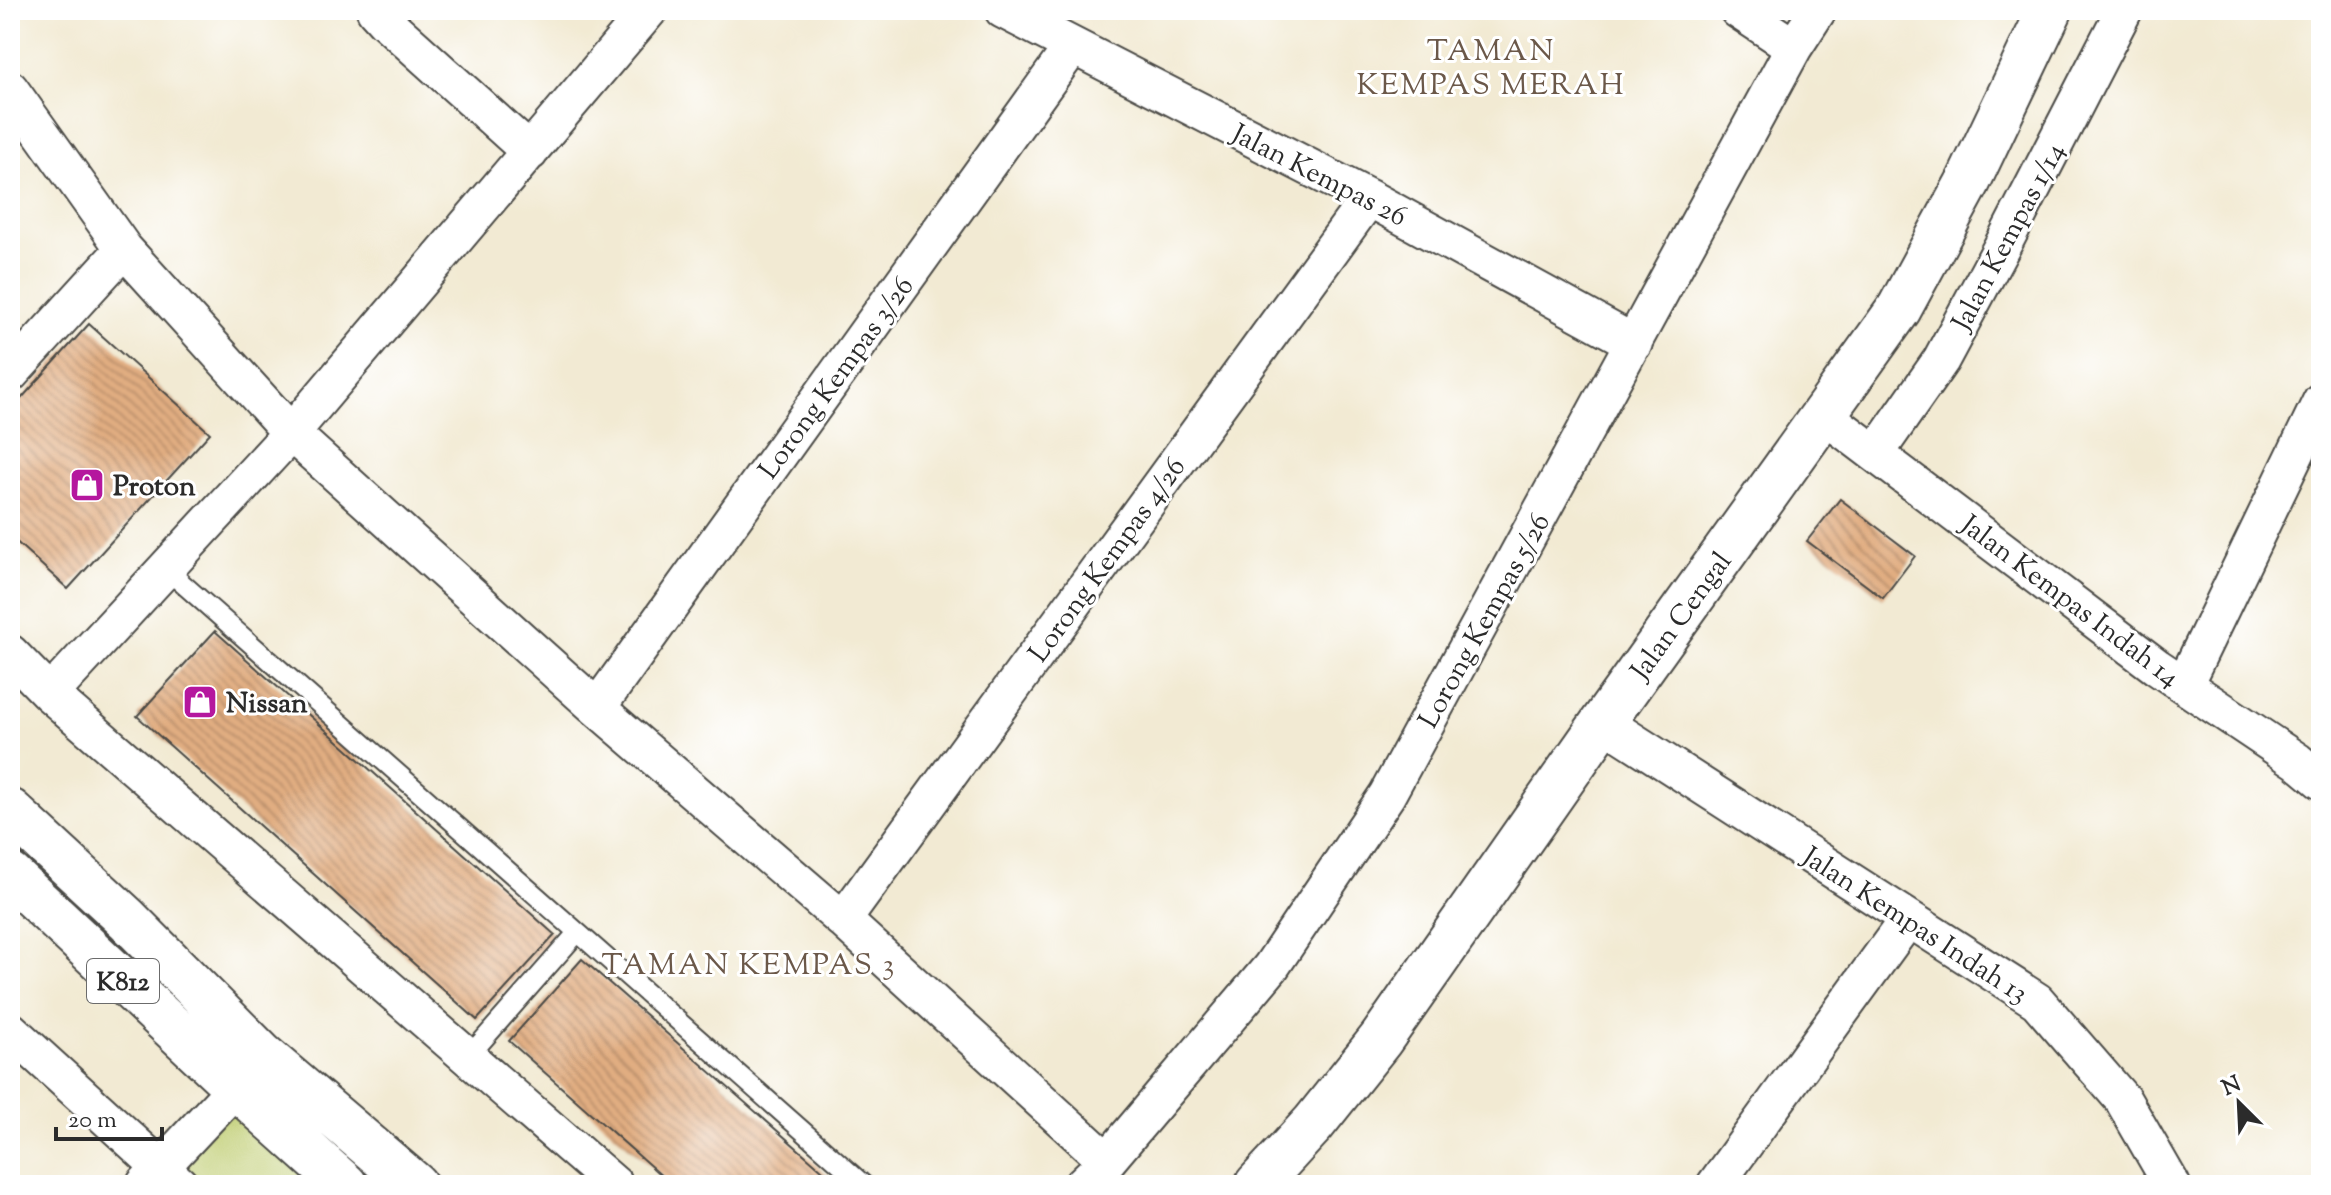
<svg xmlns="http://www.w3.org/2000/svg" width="2331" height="1195" viewBox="0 0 2331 1195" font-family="'Sorts Mill Goudy',serif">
	<defs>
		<pattern id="building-back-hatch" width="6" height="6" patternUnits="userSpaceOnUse" patternTransform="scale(2)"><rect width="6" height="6" fill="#e1ad81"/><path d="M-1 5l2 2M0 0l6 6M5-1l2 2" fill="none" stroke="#b78d6a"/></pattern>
	</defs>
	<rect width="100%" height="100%" fill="#fff"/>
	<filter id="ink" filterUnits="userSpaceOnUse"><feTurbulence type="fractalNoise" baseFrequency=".0125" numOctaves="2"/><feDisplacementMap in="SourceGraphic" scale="16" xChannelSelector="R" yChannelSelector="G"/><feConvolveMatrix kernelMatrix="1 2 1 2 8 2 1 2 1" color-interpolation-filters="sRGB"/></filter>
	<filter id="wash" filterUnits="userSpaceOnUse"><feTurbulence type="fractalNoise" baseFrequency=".006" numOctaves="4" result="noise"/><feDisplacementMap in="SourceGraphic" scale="32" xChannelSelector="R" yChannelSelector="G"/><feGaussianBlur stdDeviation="1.8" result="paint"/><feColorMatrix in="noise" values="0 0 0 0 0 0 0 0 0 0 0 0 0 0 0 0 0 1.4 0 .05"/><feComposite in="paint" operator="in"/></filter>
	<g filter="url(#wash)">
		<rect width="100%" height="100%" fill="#f2ead3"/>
		<path fill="#bdcb6d" stroke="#747b4c" stroke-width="2" d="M 236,1087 L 346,1185 L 180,1185 L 160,1167 Z"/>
		<g id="blocks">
			<path fill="url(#building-back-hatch)" d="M 89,324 L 210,433 L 68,589 L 10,536 L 10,411 Z
				M 1840,499 L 1915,556 L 1883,598 L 1807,541 Z
				M 215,631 L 555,935 L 477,1020 L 137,716 Z
				M 582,959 L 839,1185 L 672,1185 L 509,1041 Z"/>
		</g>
	</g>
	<g filter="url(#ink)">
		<use href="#blocks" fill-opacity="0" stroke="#494844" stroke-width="2"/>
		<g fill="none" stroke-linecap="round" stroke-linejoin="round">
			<g stroke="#494844" stroke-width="22">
				<path id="service" d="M 166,569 L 864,1185
					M 468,1057 L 577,933"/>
			</g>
			<g stroke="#494844" stroke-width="40">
				<path id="minor" d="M 375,10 L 385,21 L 530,152
					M 1003,10 L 1369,198 L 1634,343
					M 1738,10 L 1794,47
					M 10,89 L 124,249 L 291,433 L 597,708 L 843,920 L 1107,1161
					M 10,374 L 124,249
					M 1824,415 L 2157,667 L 2297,761 L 2321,781
					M 1876,453 L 1941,360 L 2006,239 L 2124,10
					M 10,653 L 50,694 L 615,1185
					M 2184,685 L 2321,401
					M 50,694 L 291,433 L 649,10
					M 597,708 L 1072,47
					M 1603,722 L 2037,1001 L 2123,1100 L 2172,1185
					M 843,920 L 1369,198
					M 10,1030 L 180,1185
					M 145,1184 L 236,1087 L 253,1065
					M 1082,1185 L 1107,1161 L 1271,967 L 1387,795 L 1794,47 L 1818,10
					M 1715,1185 L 1908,919"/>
			</g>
			<g stroke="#494844" stroke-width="48">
				<path id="tertiary" d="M 1257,1185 L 1314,1123 L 1381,1039 L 1603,722 L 1899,309 L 1968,182 L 2050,10"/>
			</g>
			<g stroke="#494844" stroke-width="48">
				<path id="primary" d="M 10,811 L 127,919 L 261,1054 L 415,1185
					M 10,875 L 236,1087 L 345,1185"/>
			</g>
			<use href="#service" stroke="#fff" stroke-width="18"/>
			<use href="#minor" stroke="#fff" stroke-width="36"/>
			<use href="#tertiary" stroke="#fff" stroke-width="44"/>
			<use href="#primary" stroke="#fff" stroke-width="44"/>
		</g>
	</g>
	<defs>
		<g id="shop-square" transform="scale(1.8)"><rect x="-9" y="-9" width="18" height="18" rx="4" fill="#b5179e" stroke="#fff"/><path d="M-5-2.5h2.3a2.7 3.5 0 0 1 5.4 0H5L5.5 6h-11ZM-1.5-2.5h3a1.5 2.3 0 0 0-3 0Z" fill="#fff"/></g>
	</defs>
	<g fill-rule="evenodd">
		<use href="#shop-square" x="87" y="485"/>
		<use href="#shop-square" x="200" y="702"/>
	</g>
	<g text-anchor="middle" stroke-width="6" stroke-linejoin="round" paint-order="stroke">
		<rect fill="#fff" stroke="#6b6b6b" stroke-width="2" x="87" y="959" width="72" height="44" rx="6"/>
		<g font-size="26" font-weight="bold" fill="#2b2b2b">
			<text x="123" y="990">K812</text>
		</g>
		<g font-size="28" fill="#2b2b2b" stroke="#fff">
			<text transform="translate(1320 174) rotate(27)" y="10">Jalan Kempas 26</text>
			<text transform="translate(2007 236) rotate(-62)" y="10">Jalan Kempas 1/14</text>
			<text transform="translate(835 377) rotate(-54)" y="10">Lorong Kempas 3/26</text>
			<text transform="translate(1106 559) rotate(-54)" y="10">Lorong Kempas 4/26</text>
			<text transform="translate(2071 600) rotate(37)" y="10">Jalan Kempas Indah 14</text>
			<text transform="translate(1680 615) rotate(-54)" y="10">Jalan Cengal</text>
			<text transform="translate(1483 620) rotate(-61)" y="10">Lorong Kempas 5/26</text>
			<text transform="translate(1916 924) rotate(33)" y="10">Jalan Kempas Indah 13</text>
		</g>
		<g font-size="28" font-weight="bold" fill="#2b2b2b" stroke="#fff" text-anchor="start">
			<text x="113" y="495">Proton</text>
			<text x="226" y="712">Nissan</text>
		</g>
		<g font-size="30" letter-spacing="2" fill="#6b5849" stroke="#fff">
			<text x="1491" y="60">TAMAN<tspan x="1491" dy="34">KEMPAS MERAH</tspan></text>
			<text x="749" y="974">TAMAN KEMPAS 3</text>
		</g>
	</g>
	<rect width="2331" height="1195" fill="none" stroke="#fff" stroke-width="40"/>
	<g transform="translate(2239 1103) rotate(336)" stroke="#ffffff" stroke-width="6" paint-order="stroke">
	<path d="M0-6L14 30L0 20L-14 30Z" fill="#2b2b2b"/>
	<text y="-12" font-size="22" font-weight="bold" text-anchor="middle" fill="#2b2b2b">N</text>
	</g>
	<path d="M56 1127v12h106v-12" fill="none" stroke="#2b2b2b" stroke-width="4"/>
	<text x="68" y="1127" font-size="24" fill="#2b2b2b" stroke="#ffffff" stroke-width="6" paint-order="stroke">20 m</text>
</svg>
